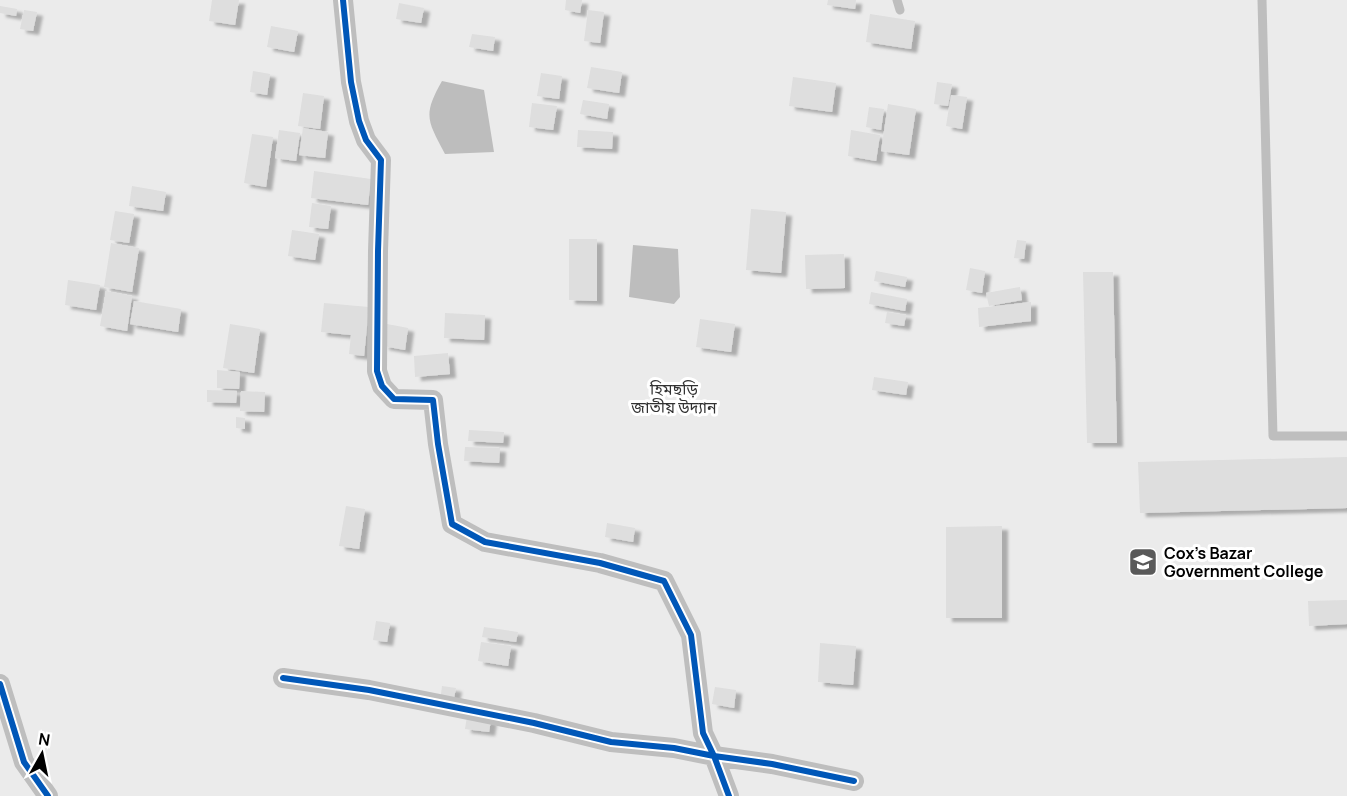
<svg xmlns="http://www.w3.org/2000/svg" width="1347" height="796" viewBox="0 0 1347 796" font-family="Manrope,'Noto Sans Bengali',sans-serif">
	<defs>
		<filter id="shadow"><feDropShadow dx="6" dy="4" stdDeviation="1.5" flood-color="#0004"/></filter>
	</defs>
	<rect width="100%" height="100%" fill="#fff"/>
	<path fill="#ebebeb" d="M 0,0 L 1347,0 L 1347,796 L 0,796 Z"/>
	<path fill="#bdbdbd" d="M 442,81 L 484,90 L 494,152 L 445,154 C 428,121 422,116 442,81 Z
		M 633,245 L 678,249 L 680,297 L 674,304 L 629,297 Z"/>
	<path fill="#dedede" filter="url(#shadow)" d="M 212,0 L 239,0 L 235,25 L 209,21 Z
		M 566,0 L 582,0 L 580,13 L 565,10 Z
		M 828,0 L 856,0 L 855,9 L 827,5 Z
		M 399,3 L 424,8 L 421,23 L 396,19 Z
		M 0,6 L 17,9 L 16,16 L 0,13 Z
		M 24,10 L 37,12 L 33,31 L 20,29 Z
		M 588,10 L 604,12 L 600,43 L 584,41 Z
		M 870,14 L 915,21 L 911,49 L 866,42 Z
		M 271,26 L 298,31 L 294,52 L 267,47 Z
		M 472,34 L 495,37 L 493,51 L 469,47 Z
		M 591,67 L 622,72 L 619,93 L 587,88 Z
		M 253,71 L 270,74 L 267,95 L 250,92 Z
		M 541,73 L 562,76 L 559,99 L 537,96 Z
		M 793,77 L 836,83 L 832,112 L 789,106 Z
		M 937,82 L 952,84 L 948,106 L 934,104 Z
		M 303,93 L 324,96 L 320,129 L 298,126 Z
		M 951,95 L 967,97 L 962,129 L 946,126 Z
		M 583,100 L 609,104 L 607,119 L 580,114 Z
		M 532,103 L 557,106 L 553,130 L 529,127 Z
		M 888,104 L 916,109 L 909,155 L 881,151 Z
		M 869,107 L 884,109 L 881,130 L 866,127 Z
		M 303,128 L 328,132 L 325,158 L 299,155 Z
		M 279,130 L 300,133 L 296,161 L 275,158 Z
		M 578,130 L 613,132 L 612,149 L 577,147 Z
		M 851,130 L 880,135 L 876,161 L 848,156 Z
		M 252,134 L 273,137 L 266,187 L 244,183 Z
		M 314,171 L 371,179 L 368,205 L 311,198 Z
		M 132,186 L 166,192 L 163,211 L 129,206 Z
		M 312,203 L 331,206 L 328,229 L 309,227 Z
		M 751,209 L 786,212 L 781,273 L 746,270 Z
		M 115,211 L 134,214 L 129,243 L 110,240 Z
		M 292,230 L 319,234 L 315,260 L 288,256 Z
		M 569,239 L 597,239 L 597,301 L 569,300 Z
		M 1017,240 L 1026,241 L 1024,259 L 1014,258 Z
		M 111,243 L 139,248 L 132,292 L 104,287 Z
		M 844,254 L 845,288 L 806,289 L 805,255 Z
		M 970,268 L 985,271 L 982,293 L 966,290 Z
		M 876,271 L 907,277 L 905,287 L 874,281 Z
		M 1083,272 L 1113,272 L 1117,443 L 1087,443 Z
		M 68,280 L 100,285 L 96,310 L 65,305 Z
		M 1020,287 L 1022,300 L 989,306 L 986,293 Z
		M 106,291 L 132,296 L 127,331 L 100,326 Z
		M 871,292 L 907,299 L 905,311 L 869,304 Z
		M 134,301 L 181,309 L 178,332 L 130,324 Z
		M 1031,302 L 1031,321 L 979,327 L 978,308 Z
		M 324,303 L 369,307 L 364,356 L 349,354 L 351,335 L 321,332 Z
		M 887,312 L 906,315 L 904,326 L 885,323 Z
		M 445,313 L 485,315 L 484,340 L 444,338 Z
		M 700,319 L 735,324 L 731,352 L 696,347 Z
		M 230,324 L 260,329 L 254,373 L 223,368 Z
		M 387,324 L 408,328 L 405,350 L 383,346 Z
		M 448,353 L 450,374 L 415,377 L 414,356 Z
		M 217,370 L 240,372 L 239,389 L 217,388 Z
		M 874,377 L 908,382 L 906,395 L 872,390 Z
		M 207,390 L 237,391 L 236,403 L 207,402 Z
		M 241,391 L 265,392 L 264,412 L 240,411 Z
		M 236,417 L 245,418 L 245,429 L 236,428 Z
		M 469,430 L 504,432 L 503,443 L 468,441 Z
		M 465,447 L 500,448 L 499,463 L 464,461 Z
		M 1347,457 L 1347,508 L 1140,513 L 1138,462 Z
		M 346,506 L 365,509 L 359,549 L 339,546 Z
		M 607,523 L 635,528 L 633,542 L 605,537 Z
		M 1002,526 L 1002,618 L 946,618 L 946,527 Z
		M 1347,600 L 1347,624 L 1309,626 L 1308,601 Z
		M 376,621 L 390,623 L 387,642 L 373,640 Z
		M 484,627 L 518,632 L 516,642 L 482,637 Z
		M 481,642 L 511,646 L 508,666 L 478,661 Z
		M 820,643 L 856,646 L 853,685 L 818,682 Z
		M 442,686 L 456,688 L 453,703 L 440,701 Z
		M 715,687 L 736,690 L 734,708 L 712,704 Z
		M 467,716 L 491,720 L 489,732 L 465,729 Z"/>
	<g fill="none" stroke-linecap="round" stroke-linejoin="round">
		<path stroke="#bebebe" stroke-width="9" d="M 897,0 L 900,10
			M 1262,0 L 1273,436 L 1347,436"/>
		<path stroke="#bebebe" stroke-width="20" d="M 343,0 L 351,82 L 359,121 L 366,140 L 381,160 L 378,251 L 377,371 L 382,386 L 394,399 L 433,400 L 438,444 L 452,524 L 485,542 L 600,563 L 664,581 L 691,635 L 703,733 L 714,756 L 772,764 L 854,781
			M 283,678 L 369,690 L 534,723 L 611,742 L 674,748 L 714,756 L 729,796
			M 0,684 L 24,762 L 48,796"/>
		<g stroke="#fff" stroke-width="10">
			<path id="cycleway" d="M 343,0 L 351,82 L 359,121 L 366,140 L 381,160 L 378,251 L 377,371 L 382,386 L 394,399 L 433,400 L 438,444 L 452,524 L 485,542 L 600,563 L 664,581 L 691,635 L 703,733 L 714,756 L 772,764 L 854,781
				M 283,678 L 369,690 L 534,723 L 611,742 L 674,748 L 714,756 L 729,796
				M 0,684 L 24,762 L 48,796"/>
		</g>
		<use href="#cycleway" stroke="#0057b8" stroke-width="6"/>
	</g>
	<defs>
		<g id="university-square" transform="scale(1.5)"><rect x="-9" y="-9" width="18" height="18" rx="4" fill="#595959" stroke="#fff"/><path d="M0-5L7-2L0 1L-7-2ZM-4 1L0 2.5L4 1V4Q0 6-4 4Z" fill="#fff"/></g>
	</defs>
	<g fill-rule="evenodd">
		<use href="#university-square" x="1143" y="562"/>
	</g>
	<g text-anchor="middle" stroke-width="6" stroke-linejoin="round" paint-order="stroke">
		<g font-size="16" fill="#313131" stroke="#fff">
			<text x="674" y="395">হিমছড়ি<tspan x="674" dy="18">জাতীয় উদ্যান</tspan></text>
		</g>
		<g font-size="16" font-weight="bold" fill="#000" stroke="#fff" text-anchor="start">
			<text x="1164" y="559">Cox's Bazar<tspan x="1164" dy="18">Government College</tspan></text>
		</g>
	</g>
	<g transform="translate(42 754) rotate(9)" stroke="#ffffff" stroke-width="4.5" paint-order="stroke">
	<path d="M0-4.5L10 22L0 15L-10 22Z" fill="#000000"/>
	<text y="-9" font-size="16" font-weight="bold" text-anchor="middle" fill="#000000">N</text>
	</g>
</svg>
